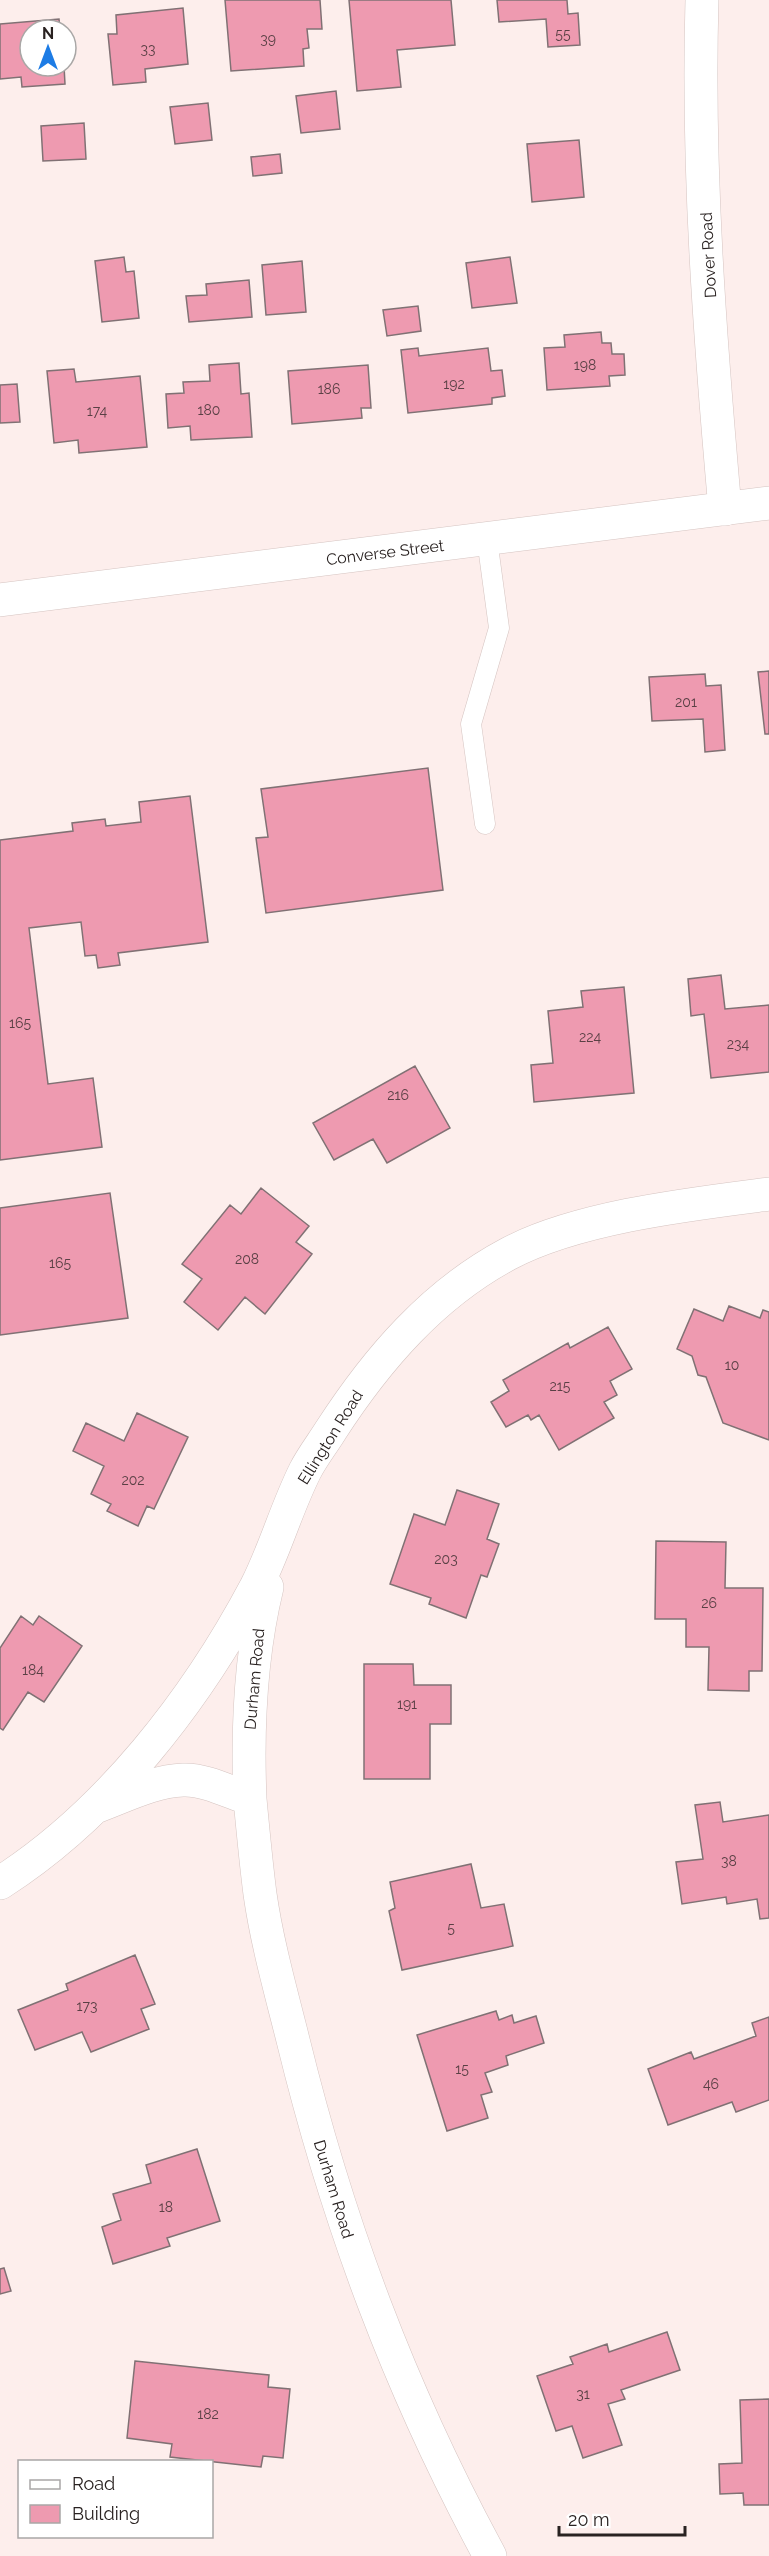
<svg xmlns="http://www.w3.org/2000/svg" width="769" height="2556" viewBox="0 0 769 2556" font-family="Raleway,sans-serif">
	<rect width="100%" height="100%" fill="#fdeeec"/>
	<path fill="#ee9ab0" stroke="#807174" stroke-width="1.5" d="M 225,0 L 320,0 L 322,29 L 307,29 L 309,48 L 303,49 L 304,66 L 231,71 Z
		M 349,0 L 451,0 L 455,45 L 397,50 L 401,87 L 357,91 Z
		M 497,0 L 567,0 L 568,14 L 578,13 L 580,45 L 548,47 L 546,19 L 499,22 Z
		M 183,8 L 188,64 L 145,69 L 146,82 L 113,85 L 108,34 L 117,34 L 116,15 Z
		M 59,19 L 60,30 L 30,30 L 30,66 L 64,66 L 65,84 L 22,87 L 21,77 L 0,79 L 0,24 Z
		M 336,91 L 340,129 L 301,133 L 296,96 Z
		M 208,103 L 212,140 L 175,144 L 170,107 Z
		M 84,123 L 86,159 L 43,161 L 41,126 Z
		M 579,140 L 584,197 L 532,202 L 527,144 Z
		M 280,154 L 282,173 L 253,176 L 251,157 Z
		M 124,257 L 126,272 L 134,271 L 139,318 L 102,322 L 95,261 Z
		M 510,257 L 517,303 L 472,308 L 466,263 Z
		M 302,261 L 306,312 L 266,315 L 262,265 Z
		M 249,280 L 252,317 L 189,322 L 186,296 L 207,295 L 206,284 Z
		M 418,306 L 421,331 L 387,336 L 383,310 Z
		M 601,332 L 602,343 L 611,343 L 612,354 L 624,354 L 625,375 L 609,376 L 610,386 L 547,390 L 544,348 L 565,347 L 564,335 Z
		M 418,348 L 419,356 L 488,348 L 491,371 L 502,370 L 505,396 L 492,398 L 492,404 L 408,413 L 401,350 Z
		M 239,363 L 241,394 L 249,393 L 252,437 L 191,440 L 190,426 L 168,428 L 166,394 L 184,393 L 183,382 L 210,381 L 209,365 Z
		M 368,365 L 371,408 L 361,408 L 362,418 L 292,424 L 288,371 Z
		M 74,369 L 76,382 L 140,376 L 147,447 L 79,453 L 78,440 L 54,443 L 47,371 Z
		M 17,384 L 20,422 L 0,423 L 0,385 Z
		M 769,671 L 769,734 L 765,734 L 758,672 Z
		M 705,674 L 706,686 L 721,685 L 725,750 L 705,752 L 703,719 L 652,721 L 649,677 Z
		M 428,768 L 443,890 L 266,913 L 256,838 L 268,837 L 261,789 Z
		M 190,796 L 208,942 L 118,953 L 120,965 L 98,968 L 96,955 L 85,956 L 81,922 L 29,928 L 48,1084 L 93,1078 L 102,1147 L 0,1160 L 0,840 L 73,831 L 72,823 L 105,819 L 106,826 L 141,822 L 139,802 Z
		M 721,975 L 725,1009 L 769,1005 L 769,1072 L 711,1078 L 704,1014 L 691,1016 L 688,979 Z
		M 624,987 L 634,1093 L 534,1102 L 531,1065 L 553,1063 L 548,1011 L 583,1007 L 581,991 Z
		M 415,1066 L 450,1128 L 387,1163 L 373,1139 L 334,1160 L 313,1123 Z
		M 261,1188 L 309,1226 L 296,1242 L 312,1254 L 265,1314 L 245,1297 L 218,1330 L 184,1302 L 202,1279 L 182,1264 L 230,1205 L 241,1214 Z
		M 110,1193 L 128,1318 L 0,1335 L 0,1208 Z
		M 729,1306 L 760,1318 L 763,1310 L 769,1312 L 769,1440 L 723,1423 L 706,1377 L 698,1375 L 692,1356 L 677,1349 L 694,1309 L 723,1321 Z
		M 608,1327 L 632,1369 L 610,1381 L 617,1395 L 604,1402 L 614,1418 L 559,1450 L 539,1415 L 531,1420 L 528,1415 L 506,1427 L 491,1402 L 509,1391 L 503,1380 L 568,1343 L 570,1348 Z
		M 137,1413 L 188,1437 L 154,1509 L 147,1506 L 138,1526 L 107,1511 L 111,1504 L 91,1494 L 104,1466 L 73,1451 L 86,1423 L 124,1441 Z
		M 457,1490 L 499,1504 L 487,1539 L 499,1544 L 487,1577 L 481,1575 L 466,1618 L 429,1604 L 431,1598 L 390,1584 L 414,1514 L 445,1525 Z
		M 656,1541 L 726,1542 L 725,1588 L 763,1588 L 762,1671 L 749,1671 L 749,1691 L 708,1690 L 709,1647 L 686,1647 L 686,1619 L 655,1619 Z
		M 21,1616 L 33,1625 L 39,1616 L 82,1646 L 44,1702 L 28,1692 L 3,1730 L 0,1728 L 0,1648 Z
		M 364,1664 L 413,1664 L 414,1685 L 451,1685 L 451,1724 L 430,1724 L 430,1779 L 364,1779 Z
		M 720,1802 L 723,1822 L 769,1815 L 769,1918 L 760,1919 L 757,1899 L 727,1904 L 726,1897 L 682,1904 L 676,1862 L 703,1859 L 695,1805 Z
		M 471,1864 L 481,1908 L 504,1904 L 513,1946 L 402,1970 L 389,1911 L 395,1908 L 390,1882 Z
		M 135,1955 L 155,2004 L 141,2009 L 149,2029 L 91,2052 L 82,2032 L 35,2050 L 18,2010 L 68,1990 L 66,1984 Z
		M 496,2011 L 499,2020 L 512,2015 L 514,2023 L 536,2016 L 544,2043 L 506,2056 L 508,2065 L 485,2073 L 492,2092 L 481,2095 L 488,2118 L 447,2131 L 417,2035 Z
		M 769,2017 L 769,2100 L 736,2112 L 732,2102 L 668,2125 L 648,2069 L 691,2052 L 694,2059 L 756,2036 L 752,2023 Z
		M 197,2149 L 220,2221 L 167,2238 L 170,2246 L 113,2264 L 102,2227 L 121,2220 L 113,2194 L 151,2183 L 146,2165 Z
		M 4,2268 L 11,2291 L 0,2294 L 0,2269 Z
		M 667,2332 L 680,2370 L 621,2390 L 625,2399 L 608,2404 L 622,2445 L 583,2458 L 572,2426 L 556,2431 L 537,2376 L 573,2364 L 570,2357 L 607,2344 L 609,2352 Z
		M 135,2361 L 269,2375 L 268,2387 L 290,2389 L 283,2458 L 263,2456 L 261,2467 L 170,2457 L 172,2444 L 127,2438 Z
		M 769,2399 L 769,2505 L 744,2505 L 743,2493 L 720,2494 L 719,2464 L 742,2463 L 740,2400 Z"/>
	<g fill="none" stroke-linecap="round" stroke-linejoin="round">
		<g stroke="#d5c4c1" stroke-width="21">
			<path id="service" d="M 485,824 L 471,724 L 499,628 L 487,539"/>
		</g>
		<g stroke="#d5c4c1" stroke-width="34">
			<path id="minor" d="M 702,0 C 697,169 710,340 725,509
				M 250,1799 C 247,1727 250,1657 267,1587
				M 98,1806 C 125,1796 154,1781 183,1780 C 205,1779 229,1792 250,1799 C 253,1831 256,1863 260,1894 C 267,1943 281,1992 293,2040 C 338,2224 400,2390 490,2556
				M 0,1883 C 108,1814 196,1700 256,1587 C 275,1550 286,1509 305,1471 C 312,1457 323,1443 331,1430 C 377,1359 433,1294 508,1254 C 577,1217 691,1204 769,1194"/>
		</g>
		<g stroke="#d5c4c1" stroke-width="34">
			<path id="secondary" d="M 0,600 L 769,503"/>
		</g>
		<use href="#service" stroke="#fff" stroke-width="20"/>
		<use href="#minor" stroke="#fff" stroke-width="33"/>
		<use href="#secondary" stroke="#fff" stroke-width="33"/>
	</g>
	<g text-anchor="middle" stroke-width="5" stroke-linejoin="round" paint-order="stroke">
		<g font-size="14" fill="#5a4045">
			<text x="563" y="39">55</text>
			<text x="268" y="44">39</text>
			<text x="148" y="54">33</text>
			<text x="585" y="370">198</text>
			<text x="454" y="389">192</text>
			<text x="329" y="394">186</text>
			<text x="209" y="415">180</text>
			<text x="97" y="416">174</text>
			<text x="686" y="707">201</text>
			<text x="20" y="1028">165</text>
			<text x="590" y="1042">224</text>
			<text x="738" y="1049">234</text>
			<text x="398" y="1100">216</text>
			<text x="247" y="1264">208</text>
			<text x="60" y="1268">165</text>
			<text x="732" y="1370">10</text>
			<text x="560" y="1391">215</text>
			<text x="133" y="1485">202</text>
			<text x="446" y="1564">203</text>
			<text x="709" y="1608">26</text>
			<text x="33" y="1675">184</text>
			<text x="407" y="1709">191</text>
			<text x="729" y="1866">38</text>
			<text x="451" y="1933">5</text>
			<text x="87" y="2011">173</text>
			<text x="462" y="2074">15</text>
			<text x="711" y="2089">46</text>
			<text x="166" y="2212">18</text>
			<text x="583" y="2399">31</text>
			<text x="208" y="2419">182</text>
		</g>
		<g font-size="16" fill="#292221" stroke="#fff">
			<text transform="translate(708 255) rotate(-93)" y="6">Dover Road</text>
			<text transform="translate(385 552) rotate(-7)" y="6">Converse Street</text>
			<text transform="translate(330 1437) rotate(-58)" y="6">Ellington Road</text>
			<text transform="translate(254 1679) rotate(-85)" y="6">Durham Road</text>
			<text transform="translate(334 2189) rotate(73)" y="6">Durham Road</text>
		</g>
	</g>
	<rect x="18" y="2460" width="195" height="78" fill="#ffffff" stroke="#a9a7a6" stroke-width="1.5"/>
	<rect x="30" y="2480" width="30" height="9" fill="#ffffff" stroke="#a9a7a6" stroke-width="1.5"/>
	<text x="72" y="2490" font-size="18" fill="#292221">Road</text>
	<rect x="30" y="2505" width="30" height="18" fill="#ee9ab0" stroke="#a9a7a6" stroke-width="1.5"/>
	<text x="72" y="2520" font-size="18" fill="#292221">Building</text>
	<g transform="translate(48 48)"><circle r="28" fill="#ffffff" stroke="#a9a7a6" stroke-width="1.5"/>
	<path d="M0-4.5L10 22L0 15L-10 22Z" fill="#1d7ce5"/>
	<text y="-9" font-size="16" font-weight="bold" text-anchor="middle" fill="#292221">N</text>
	</g>
	<path d="M559 2526v9h126v-9" fill="none" stroke="#292221" stroke-width="3"/>
	<text x="568" y="2526" font-size="18" fill="#292221" stroke="#ffffff" stroke-width="4.5" paint-order="stroke">20 m</text>
</svg>
